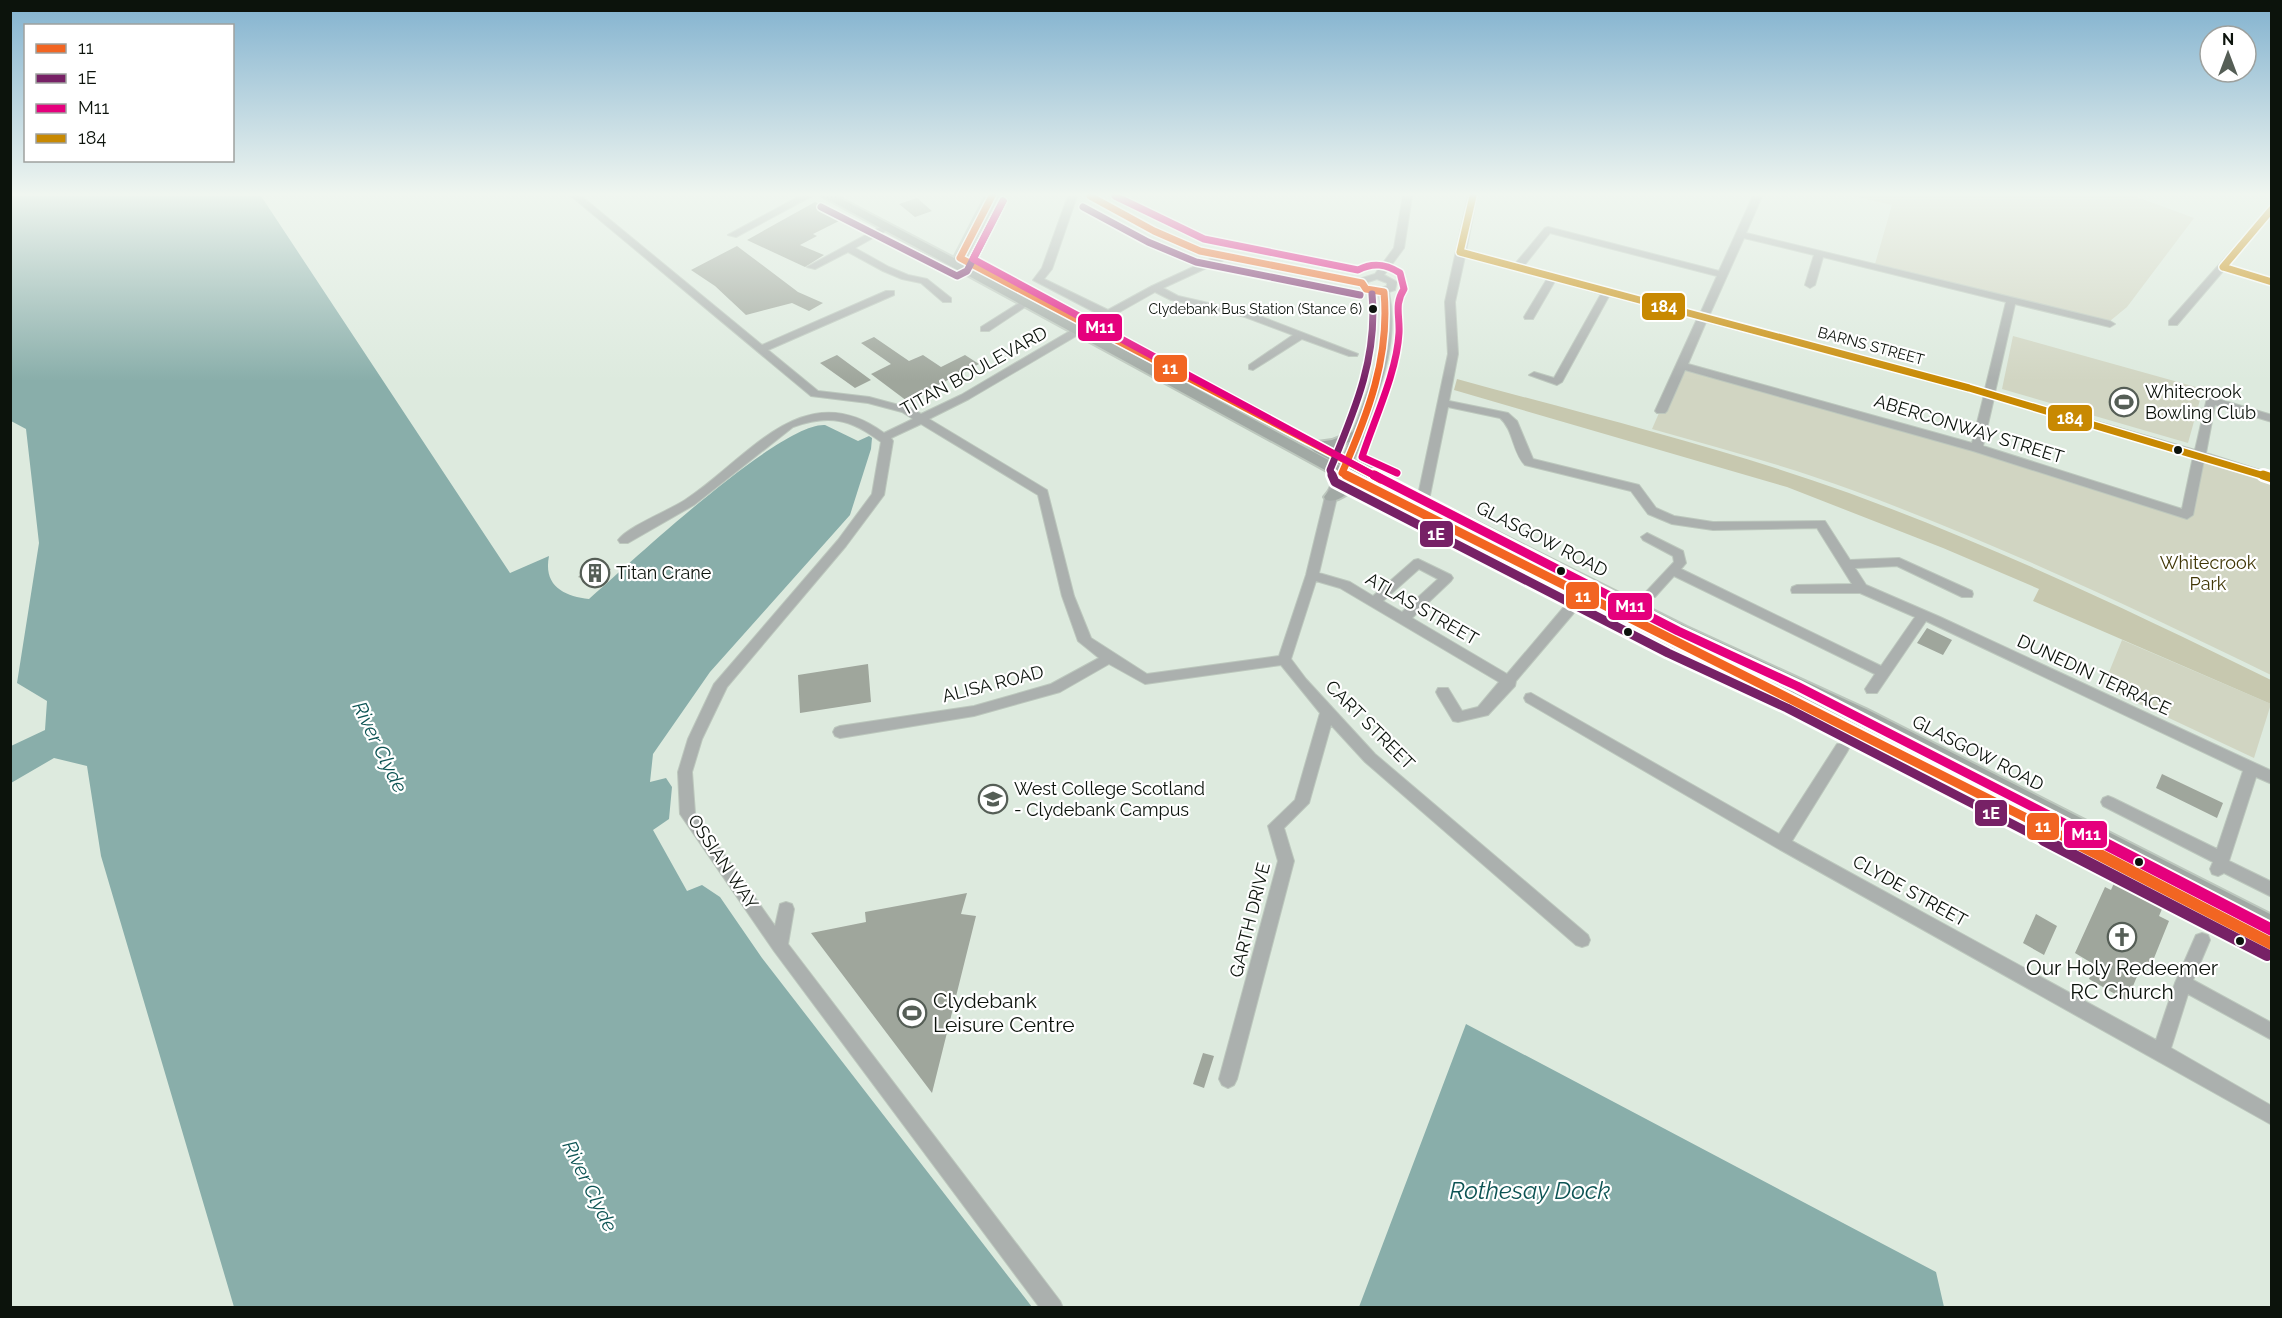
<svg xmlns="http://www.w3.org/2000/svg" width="2282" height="1318" viewBox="0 0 2282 1318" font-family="Raleway,sans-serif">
	<rect width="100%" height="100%" fill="#ddeade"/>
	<path fill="#d1d5c2" d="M 1853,196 L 2134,196 L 2194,218 L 2127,307 L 2110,321 L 1875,264 L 1892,205 Z
		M 2013,336 L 2203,389 L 2188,443 L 2002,389 Z
		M 1680,365 L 1977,448 L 2186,515 L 2198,454 L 2271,478 L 2271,675 C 2134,608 1996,543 1852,490 C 1787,466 1719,448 1652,429 Z
		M 2122,640 L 2271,704 L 2254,758 L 2103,687 Z"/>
	<path fill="#c7c8af" d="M 1457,379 C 1588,415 1721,447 1849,493 C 1994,546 2133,612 2271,680 L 2271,704 L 2033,601 L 2039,589 L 1943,548 L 1787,487 L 1454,390 Z"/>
	<path fill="#89aeaa" d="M 11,196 L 261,196 L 510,573 L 549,556 C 543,586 564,596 589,599 C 628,565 780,422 825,425 L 858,441 L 869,436 L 872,438 L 871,449 L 850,515 L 710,672 L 653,754 L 650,782 L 666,778 L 672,787 L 669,819 L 653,830 L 687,891 L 702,885 L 720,897 L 762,958 L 1032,1307 L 234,1307 L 101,856 L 87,766 L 54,758 L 11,783 L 11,746 L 45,730 L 47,701 L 17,683 L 39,543 L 26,429 L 11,421 Z
		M 1466,1024 L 1936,1272 L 1944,1307 L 1359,1307 Z"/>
	<path fill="#9fa69c" d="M 917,198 L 932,211 L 915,217 L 899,204 Z
		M 815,202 L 847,217 L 813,234 L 817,236 L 800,245 L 824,255 L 805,267 L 747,240 Z
		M 737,246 L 798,292 L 823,303 L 809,311 L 792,303 L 746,315 L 715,286 L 691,270 Z
		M 874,337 L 909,361 L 923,355 L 941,367 L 965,355 L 979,364 L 907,401 L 871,374 L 891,364 L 861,343 Z
		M 837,355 L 871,380 L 855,388 L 820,363 Z
		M 593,563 L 611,569 L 597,584 L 578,577 Z
		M 1927,628 L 1952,640 L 1943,655 L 1917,643 Z
		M 868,664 L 871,702 L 800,713 L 798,675 Z
		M 2162,774 L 2223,803 L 2217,818 L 2156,788 Z
		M 2114,883 L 2162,909 L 2159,916 L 2169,921 L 2150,968 L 2142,964 L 2127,1001 L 2089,979 L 2095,965 L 2075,953 L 2105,887 L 2111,890 Z
		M 967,893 L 961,914 L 976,916 L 932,1093 L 811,933 L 866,922 L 865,912 Z
		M 2036,914 L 2057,926 L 2044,955 L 2023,943 Z
		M 1203,1053 L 1214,1056 L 1204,1088 L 1193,1084 Z"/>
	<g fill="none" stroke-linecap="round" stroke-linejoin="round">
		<g stroke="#bcc7bd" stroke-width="2">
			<path id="minor" d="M 571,196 L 581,196 L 762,345 L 886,291 L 894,291 L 894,295 L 768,350 L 818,391 L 869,397 L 910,408 L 921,414 L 961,395 L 1075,328 L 1083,328 L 1083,332 L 969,399 L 929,419 L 1047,490 L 1074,596 L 1091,638 L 1147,674 L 1279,656 L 1306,575 L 1325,497 L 1336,473 L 1342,469 L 1348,473 L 1337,497 L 1319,573 L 1350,582 L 1373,596 L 1414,560 L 1418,559 L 1451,575 L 1453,578 L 1451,581 L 1412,618 L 1507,674 L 1563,608 L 1573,608 L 1575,611 L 1573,614 L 1516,681 L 1515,686 L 1488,715 L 1458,722 L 1453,721 L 1438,696 L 1436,692 L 1438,688 L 1448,688 L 1462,711 L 1478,707 L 1499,682 L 1340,588 L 1316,581 L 1291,659 L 1306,679 L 1375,754 L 1588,935 L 1590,940 L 1588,945 L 1582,947 L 1576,945 L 1365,762 L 1331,725 L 1309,803 L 1284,828 L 1294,861 L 1237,1079 L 1234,1085 L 1228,1088 L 1222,1085 L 1219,1079 L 1278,861 L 1268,826 L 1295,800 L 1320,713 L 1281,665 L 1145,684 L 1109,664 L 1060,692 L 974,716 L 840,738 L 835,736 L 833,732 L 835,728 L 840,726 L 974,706 L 1051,684 L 1099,658 L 1078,641 L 1062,596 L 1038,495 L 921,424 L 891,438 L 893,441 L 884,495 L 846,546 L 727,687 L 702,739 L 692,772 L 695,813 L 775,926 L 780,904 L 786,902 L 792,904 L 794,909 L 788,944 L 1060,1301 L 1063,1308 L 1040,1308 L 774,951 L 680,814 L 678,772 L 688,739 L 714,684 L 838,540 L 872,494 L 881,442 C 851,419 829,414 793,427 L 694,505 L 628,543 L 620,543 L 618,540 C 629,526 668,511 685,500 C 747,460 803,373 884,433 L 913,419 L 902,412 L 868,403 L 811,396 ZM 1419,569 L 1438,579 L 1402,612 L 1383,601 Z
				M 800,196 L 812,196 L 736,237 L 728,235 Z
				M 1068,196 L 1077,196 L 1052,269 L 1044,279 L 1108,310 L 1152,286 L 1215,257 L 1197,253 L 1151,233 L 1085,196 L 1096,196 L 1157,229 L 1203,249 L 1359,279 L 1375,274 L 1394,248 L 1403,196 L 1412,196 L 1404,248 L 1384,275 L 1397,282 L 1395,290 L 1389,292 C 1399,339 1382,383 1366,427 C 1361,439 1358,454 1351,466 L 1343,466 L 1341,463 C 1360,409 1390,353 1379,294 L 1360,288 L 1358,285 L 1226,259 L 1163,288 L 1178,296 L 1252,313 L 1358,354 L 1357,356 L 1349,356 L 1302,339 L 1253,370 L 1249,369 L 1249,365 L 1293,335 L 1245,317 L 1171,300 L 1155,292 L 1093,327 L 1085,327 L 1085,323 L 1100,315 L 1033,280 L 1042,268 ZM 1377,279 L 1387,283 L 1387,286 L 1378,289 L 1368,285 L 1368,282 Z
				M 1468,196 L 1477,196 L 1466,251 L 1515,264 L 1545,228 L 1548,227 L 1719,271 L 1753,196 L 1762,196 L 1746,233 L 2110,321 L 2115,324 L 2110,327 L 2015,304 L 1995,392 L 2195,450 L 2207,398 L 2215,398 L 2272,415 L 2272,422 L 2215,405 L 2206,453 L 2272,474 L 2272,482 L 2204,460 L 2193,515 L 2187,519 L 1973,451 L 1685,370 L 1667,411 L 1665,413 L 1657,413 L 1655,411 L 1697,319 L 1609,296 L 1562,382 L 1557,385 L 1529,375 L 1534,372 L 1554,378 L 1601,294 L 1555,281 L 1533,319 L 1525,319 L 1524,317 L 1547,279 L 1465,256 L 1455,302 L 1458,354 L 1449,401 L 1508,413 L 1517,421 L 1533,459 L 1639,485 L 1656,508 L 1674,516 L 1713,522 L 1825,521 L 1850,560 L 1899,558 L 1972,591 L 1973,594 L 1972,597 L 1962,597 L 1897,566 L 1855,568 L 1866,585 L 1940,617 L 2272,771 L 2272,784 L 2256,777 L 2229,861 L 2272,882 L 2272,897 L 2224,873 L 2218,876 L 2212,874 L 2210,869 L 2213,862 L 2103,806 L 2101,802 L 2103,798 L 2108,796 L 2113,798 L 2217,849 L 2243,771 L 1926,621 L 1877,693 L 1867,693 L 1865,689 L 1875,674 L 1674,576 L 1655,597 L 1645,597 L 1644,594 L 1674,562 L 1673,556 L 1643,540 L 1641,537 L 1647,533 L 1683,551 L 1686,563 L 1681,569 L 1881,666 L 1915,617 L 1860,593 L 1792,593 L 1791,590 L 1792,587 L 1797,585 L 1852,584 L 1817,528 L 1713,530 L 1672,524 L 1648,514 L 1631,491 L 1525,465 C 1512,452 1514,430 1500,418 L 1448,407 L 1429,500 L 1427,503 L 1419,503 L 1417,500 L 1448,354 L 1445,302 ZM 1550,233 L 1717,276 L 1700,314 L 1523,267 ZM 1744,238 L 1814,255 L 1805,285 L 1810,288 L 1815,285 L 1823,257 L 2006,302 L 1985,389 L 1709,316 ZM 1706,322 L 1984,395 L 1972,443 L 1688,364 ZM 1994,398 L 2193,457 L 2182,509 L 1983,446 Z
				M 2272,205 L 2272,214 L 2228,265 L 2272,279 L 2272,285 L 2224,270 L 2177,325 L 2169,325 L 2169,321 Z
				M 886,224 L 891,227 L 889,229 L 855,248 L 889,267 L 908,275 L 927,279 L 951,298 L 951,302 L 943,302 L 921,283 L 902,279 L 883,271 L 848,252 L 815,269 L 807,267 Z
				M 1027,298 L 1031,299 L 1031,303 L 989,331 L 981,331 L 981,327 Z
				M 1531,693 L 1779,834 L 1837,744 L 1847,744 L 1849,748 L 1847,752 L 1792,841 L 2156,1040 L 2175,983 L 2196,935 L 2202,933 L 2208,935 L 2210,940 L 2193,980 L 2272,1023 L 2272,1040 L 2188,994 L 2171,1048 L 2272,1106 L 2272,1125 L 1777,848 L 1526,702 L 1524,698 L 1526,694 Z"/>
		</g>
		<g stroke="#bcc7bd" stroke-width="4">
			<path id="major" d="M 822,196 L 836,196 L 954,258 L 986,196 L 997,196 L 964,263 L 1347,470 L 1679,638 L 1786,687 L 1675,635 L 1315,452 L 1308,446 L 1310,443 L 1332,440 L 1357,430 L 1362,431 L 1362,437 L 1331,449 L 1687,627 L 1866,709 L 2272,915 L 2272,934 L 2269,933 L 2272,953 L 1786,702 L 1667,646 L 1360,488 C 1348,491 1338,504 1326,500 L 1324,497 C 1329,489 1338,484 1347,482 ZM 1801,694 L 1854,719 L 2176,885 Z"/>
		</g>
		<use href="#minor" fill="#abb0ae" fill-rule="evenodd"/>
		<use href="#major" fill="#a1a9a4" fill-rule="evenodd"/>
		<g stroke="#fff" stroke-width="10">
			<path id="bus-1-far2" d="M 1090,196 L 1154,231 L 1200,251 L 1362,283 L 1366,289 L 1384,292 C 1390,357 1368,414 1342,473 L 1349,477
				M 960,258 L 1377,477
				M 960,258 L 992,196"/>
		</g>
		<g stroke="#fff" stroke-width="14">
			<path id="bus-1-far1" d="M 1346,475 C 1588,599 1832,718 2074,842
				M 1374,475 L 1381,479"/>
		</g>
		<g stroke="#fff" stroke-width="16">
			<path id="bus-1" d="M 2071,840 L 2272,944"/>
		</g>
		<g stroke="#fff" stroke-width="10">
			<path id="bus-2-far2" d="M 821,207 L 957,276 L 967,271 L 1003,201
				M 1083,207 L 1148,242 L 1196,262 L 1360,295
				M 1333,477 L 1330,470 C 1354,412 1378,358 1372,294"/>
		</g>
		<g stroke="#fff" stroke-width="14">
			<path id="bus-2-far1" d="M 1332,475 L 1335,482 L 1668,653 L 1787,708 L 2047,842"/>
		</g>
		<g stroke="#fff" stroke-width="16">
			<path id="bus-2" d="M 2044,840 L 2267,955"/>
		</g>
		<g stroke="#fff" stroke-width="10">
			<path id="bus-3-far2" d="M 1115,196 L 1204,239 L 1358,270 C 1373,262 1386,264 1400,273 L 1404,289 C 1394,304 1400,316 1399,333 C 1397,372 1374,420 1362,457 L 1397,473
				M 1003,201 L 973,259 L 1377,477"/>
		</g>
		<g stroke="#fff" stroke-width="14">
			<path id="bus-3-far1" d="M 1374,475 L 1678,631 L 1797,686 L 2101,842"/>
		</g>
		<g stroke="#fff" stroke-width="16">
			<path id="bus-3" d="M 2098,840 L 2272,930"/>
		</g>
		<g stroke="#fff" stroke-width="10">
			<path id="bus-4-far1" d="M 1460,252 L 1969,388 L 2268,477
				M 1460,252 L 1473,196
				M 2223,267 L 2272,209
				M 2223,267 L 2272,282"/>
		</g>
		<g stroke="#fff" stroke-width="14">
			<path id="bus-4" d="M 2263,475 L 2272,478"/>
		</g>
		<use href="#bus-1-far2" stroke="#f26522" stroke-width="7"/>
		<use href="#bus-1-far1" stroke="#f26522" stroke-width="9"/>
		<use href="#bus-1" stroke="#f26522" stroke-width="12"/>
		<use href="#bus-2-far2" stroke="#772166" stroke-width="7"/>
		<use href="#bus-2-far1" stroke="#772166" stroke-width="9"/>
		<use href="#bus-2" stroke="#772166" stroke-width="12"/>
		<use href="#bus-3-far2" stroke="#e5007d" stroke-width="7"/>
		<use href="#bus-3-far1" stroke="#e5007d" stroke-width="9"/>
		<use href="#bus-3" stroke="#e5007d" stroke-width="12"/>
		<use href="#bus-4-far1" stroke="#c88902" stroke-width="7"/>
		<use href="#bus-4" stroke="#c88902" stroke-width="9"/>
	</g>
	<linearGradient id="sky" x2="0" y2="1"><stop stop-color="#82b2cf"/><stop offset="0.51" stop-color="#f0f6f0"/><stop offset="1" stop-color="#f0f6f0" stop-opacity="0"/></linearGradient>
	<rect width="2282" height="381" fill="url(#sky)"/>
	<defs>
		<g id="stadium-ring" transform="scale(1.5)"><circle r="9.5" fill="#fff" stroke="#555e56" stroke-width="1.5"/><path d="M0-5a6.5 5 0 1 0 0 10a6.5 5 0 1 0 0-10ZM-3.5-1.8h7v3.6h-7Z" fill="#555e56"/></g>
		<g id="building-ring" transform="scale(1.5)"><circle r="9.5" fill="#fff" stroke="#555e56" stroke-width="1.5"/><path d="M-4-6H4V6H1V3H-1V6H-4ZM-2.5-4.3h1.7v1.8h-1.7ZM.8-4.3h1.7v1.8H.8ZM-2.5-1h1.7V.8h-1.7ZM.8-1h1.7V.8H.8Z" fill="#555e56"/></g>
		<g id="university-ring" transform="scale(1.5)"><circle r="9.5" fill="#fff" stroke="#555e56" stroke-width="1.5"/><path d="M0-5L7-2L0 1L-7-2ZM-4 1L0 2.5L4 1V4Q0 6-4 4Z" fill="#555e56"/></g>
		<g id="church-ring" transform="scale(1.5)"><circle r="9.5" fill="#fff" stroke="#555e56" stroke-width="1.5"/><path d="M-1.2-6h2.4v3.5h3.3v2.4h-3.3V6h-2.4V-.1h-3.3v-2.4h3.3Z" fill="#555e56"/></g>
	</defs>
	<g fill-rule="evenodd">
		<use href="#stadium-ring" x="2124" y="402"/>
		<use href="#building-ring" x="595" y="573"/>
		<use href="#university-ring" x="993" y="799"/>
		<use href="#church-ring" x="2122" y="937"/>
		<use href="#stadium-ring" x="912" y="1013"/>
	</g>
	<g fill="#0c130c" stroke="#fff" stroke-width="2">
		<circle cx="1373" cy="309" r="5"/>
		<circle cx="2178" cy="450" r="5"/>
		<circle cx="1561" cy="571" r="5"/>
		<circle cx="1628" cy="632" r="5"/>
		<circle cx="2139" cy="862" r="5"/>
		<circle cx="2240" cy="941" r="5"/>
	</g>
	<g text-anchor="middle" stroke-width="4.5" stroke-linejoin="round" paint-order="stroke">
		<g font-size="14" fill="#0c130c" stroke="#fff" text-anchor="end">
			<text x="1362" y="314">Clydebank Bus Station (Stance 6)</text>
		</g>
		<g font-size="15" fill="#0c130c" stroke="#fff">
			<text transform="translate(1871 346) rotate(15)" y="5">BARNS STREET</text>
		</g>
		<g font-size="18" fill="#0c130c" stroke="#fff">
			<text transform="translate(974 371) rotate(-29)" y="6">TITAN BOULEVARD</text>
			<text transform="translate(1969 429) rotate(17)" y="6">ABERCONWAY STREET</text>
			<text transform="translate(1542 539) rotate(27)" y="6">GLASGOW ROAD</text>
			<text transform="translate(1422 609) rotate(30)" y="6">ATLAS STREET</text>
			<text transform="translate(2094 675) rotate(25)" y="6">DUNEDIN TERRACE</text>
			<text transform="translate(993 684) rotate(-14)" y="6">ALISA ROAD</text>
			<text transform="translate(1370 725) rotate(45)" y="6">CART STREET</text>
			<text transform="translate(1978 753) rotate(27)" y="6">GLASGOW ROAD</text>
			<text transform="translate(723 862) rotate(56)" y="6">OSSIAN WAY</text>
			<text transform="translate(1910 891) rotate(29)" y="6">CLYDE STREET</text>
			<text transform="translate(1250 920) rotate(-76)" y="6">GARTH DRIVE</text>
		</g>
		<g font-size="18" fill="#0c130c" stroke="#fff" text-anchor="start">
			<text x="2145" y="398">Whitecrook<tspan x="2145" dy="21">Bowling Club</tspan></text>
			<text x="616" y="579">Titan Crane</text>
			<text x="1014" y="795">West College Scotland<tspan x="1014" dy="21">- Clydebank Campus</tspan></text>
		</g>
		<g font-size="18" fill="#403605" stroke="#fff">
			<text x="2208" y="569">Whitecrook<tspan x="2208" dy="21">Park</tspan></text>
		</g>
		<g font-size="20" font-style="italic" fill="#0d5454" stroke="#fff">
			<text transform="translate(380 747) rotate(64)" y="7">River Clyde</text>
			<text transform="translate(590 1186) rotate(64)" y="7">River Clyde</text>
		</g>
		<g font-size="21" fill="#0c130c" stroke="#fff">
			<text x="2122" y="975">Our Holy Redeemer<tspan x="2122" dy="24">RC Church</tspan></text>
			<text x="933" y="1008" text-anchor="start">Clydebank<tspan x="933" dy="24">Leisure Centre</tspan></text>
		</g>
		<g font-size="24" font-style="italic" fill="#0d5454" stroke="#fff">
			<text x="1530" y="1199">Rothesay Dock</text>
		</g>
	</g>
	<g stroke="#fff" stroke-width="2">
		<rect x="1641" y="292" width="45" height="29" rx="6" fill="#c88902"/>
		<rect x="1077" y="313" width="46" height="29" rx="6" fill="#e5007d"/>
		<rect x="1153" y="354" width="35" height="29" rx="6" fill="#f26522"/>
		<rect x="2047" y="404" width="46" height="28" rx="6" fill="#c88902"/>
		<rect x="1419" y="520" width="35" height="28" rx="6" fill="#772166"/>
		<rect x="1565" y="581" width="35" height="29" rx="6" fill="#f26522"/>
		<rect x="1607" y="592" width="46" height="29" rx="6" fill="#e5007d"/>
		<rect x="1974" y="799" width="34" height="28" rx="6" fill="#772166"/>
		<rect x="2026" y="812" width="34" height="29" rx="6" fill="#f26522"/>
		<rect x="2063" y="820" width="45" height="29" rx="6" fill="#e5007d"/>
	</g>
	<g font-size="16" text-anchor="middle" font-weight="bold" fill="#fff">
		<text x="1664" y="312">184</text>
		<text x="1100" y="333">M11</text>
		<text x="1170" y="374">11</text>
		<text x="2070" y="424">184</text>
		<text x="1436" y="540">1E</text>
		<text x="1583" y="602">11</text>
		<text x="1630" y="612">M11</text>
		<text x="1991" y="819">1E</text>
		<text x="2043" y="832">11</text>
		<text x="2086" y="840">M11</text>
	</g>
	<rect width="2282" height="1318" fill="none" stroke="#0c130c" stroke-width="24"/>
	<rect x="24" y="24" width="210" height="138" fill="#ffffff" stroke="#9ea19e" stroke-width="1.5"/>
	<rect x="36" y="44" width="30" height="9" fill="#f26522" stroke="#9ea19e" stroke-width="1.5"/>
	<text x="78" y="54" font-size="18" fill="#0c130c">11</text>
	<rect x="36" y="74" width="30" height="9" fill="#772166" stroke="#9ea19e" stroke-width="1.5"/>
	<text x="78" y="84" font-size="18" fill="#0c130c">1E</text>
	<rect x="36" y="104" width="30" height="9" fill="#e5007d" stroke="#9ea19e" stroke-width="1.5"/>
	<text x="78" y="114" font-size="18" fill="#0c130c">M11</text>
	<rect x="36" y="134" width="30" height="9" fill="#c88902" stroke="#9ea19e" stroke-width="1.5"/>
	<text x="78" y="144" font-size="18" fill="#0c130c">184</text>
	<g transform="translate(2228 54)"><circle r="28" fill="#ffffff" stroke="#9ea19e" stroke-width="1.5"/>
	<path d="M0-4.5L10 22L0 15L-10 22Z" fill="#555e56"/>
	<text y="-9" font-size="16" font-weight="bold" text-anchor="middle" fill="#0c130c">N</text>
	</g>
</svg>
